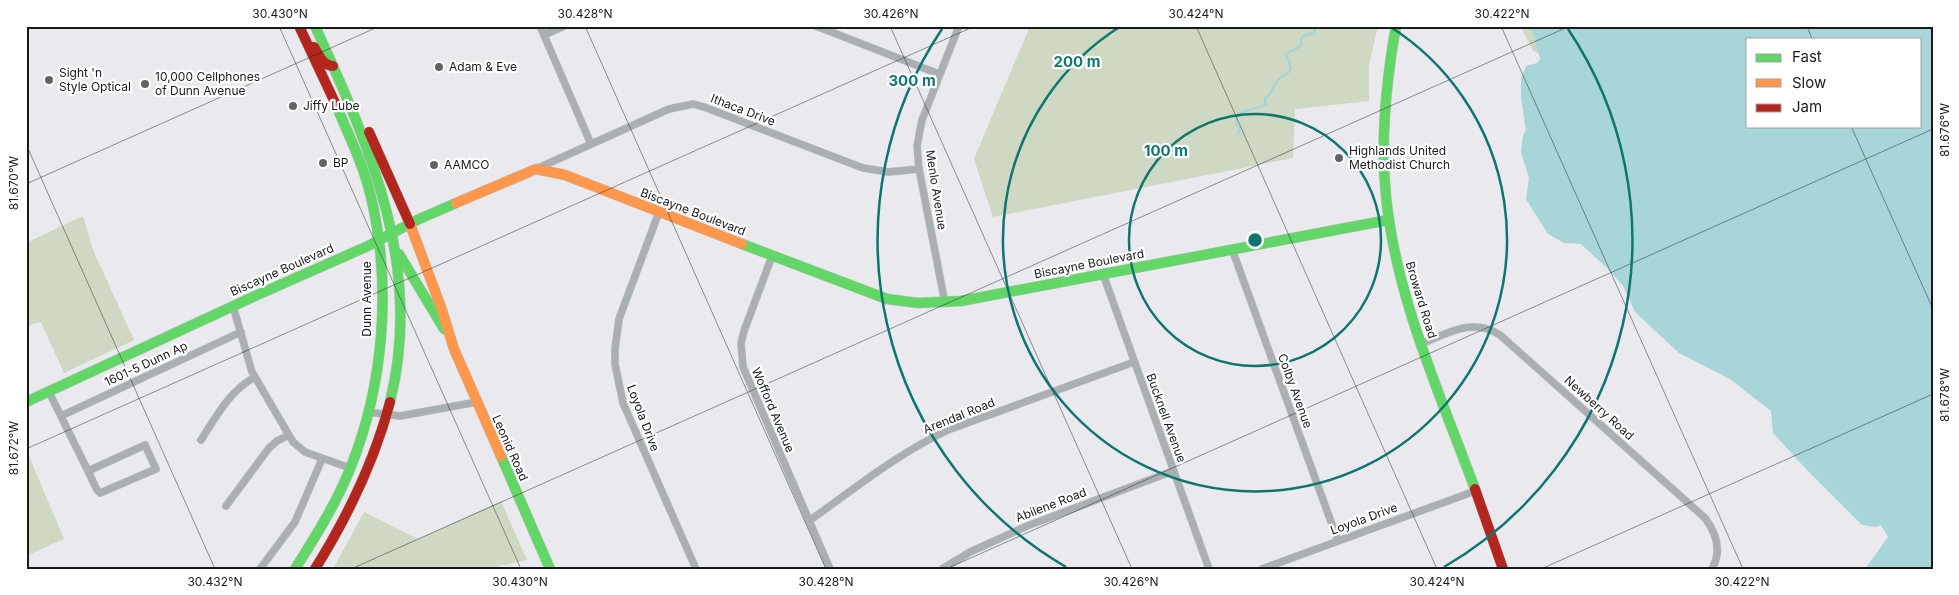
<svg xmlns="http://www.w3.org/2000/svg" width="1959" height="595" viewBox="0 0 1959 595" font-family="Inter,sans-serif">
	<rect width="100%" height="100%" fill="#e9e9ee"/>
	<path fill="#ced8c2" d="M 1030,26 L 1378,26 L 1369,65 L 1369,101 L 1295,109 L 1293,158 L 993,217 L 974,159 Z
		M 1521,26 L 1531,26 L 1539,53 L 1533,51 Z
		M 83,216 L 93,250 L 134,340 L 64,373 L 41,322 L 26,326 L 26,243 Z
		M 26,449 L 64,539 L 26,556 Z
		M 501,501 L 527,560 L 486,569 L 333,569 L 364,512 L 418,539 Z"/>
	<path fill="#a7d5d8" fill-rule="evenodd" d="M 1531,26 L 1933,26 L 1933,569 L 1865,569 L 1888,537 L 1881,525 L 1876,527 L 1862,525 L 1807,470 L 1773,433 L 1771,411 L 1730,379 L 1679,353 L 1635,312 L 1623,286 L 1609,270 L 1581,244 L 1564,243 L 1548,234 L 1526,199 L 1529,178 L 1521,152 L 1523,135 L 1526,130 L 1521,98 L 1521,78 L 1526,66 L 1537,63 L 1540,59 ZM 1748,39 L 1920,39 L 1920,126 L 1748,126 Z"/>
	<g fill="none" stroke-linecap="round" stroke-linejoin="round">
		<path stroke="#a7d5d8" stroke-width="2.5" d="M 1238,134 L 1240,129 L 1236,124 L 1237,115 C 1245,109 1257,109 1266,104 L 1265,98 C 1273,94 1273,83 1280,78 C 1284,74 1288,75 1290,70 C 1292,64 1287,60 1286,54 C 1291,50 1297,50 1301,45 L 1301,38 L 1305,35 L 1314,33 L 1316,26"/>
		<g stroke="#c4c5c7" stroke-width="8">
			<path id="street" d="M 540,26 L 591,144
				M 816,26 L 939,74
				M 544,35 L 564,26
				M 536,169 L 669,109 L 693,104 L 704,107 L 863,168 L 888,172 L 919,169
				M 659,212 L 619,319 L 615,349 L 615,364 L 623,403 L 696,569
				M 1232,249 L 1338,541
				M 772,256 L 744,331 L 741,343 L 743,367 L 830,569
				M 1103,274 L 1209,569
				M 945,303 L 919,169 L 917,146 L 922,120 L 959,26
				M 233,306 L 252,372 L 293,442 L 305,452 L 350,468
				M 1421,344 C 1448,333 1473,317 1500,335 L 1705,518 C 1717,534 1722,551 1712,569
				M 49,392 L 88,471
				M 368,412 L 400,416 L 477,402
				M 61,416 L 241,332
				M 201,440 C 216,417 230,390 255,377
				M 145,445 L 156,469 L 100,493 L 97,490 L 88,471 Z
				M 226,506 L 269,448 L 277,441 L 289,435
				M 809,521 C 854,489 897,454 948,430 L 1134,362
				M 260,569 L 295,522 L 322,459
				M 942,569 L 970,552 L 1027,526 L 1173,471
				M 1262,569 L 1475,491"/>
		</g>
		<g stroke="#c4c5c7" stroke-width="11">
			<path id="fast" d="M 315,26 C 370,148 424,266 390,402
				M 1396,26 C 1386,82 1380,139 1386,196 C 1396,298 1440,394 1475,489
				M 742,244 L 887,299 L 918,303 L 961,301 L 1388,220
				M 399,254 L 444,329
				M 26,402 L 255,296 L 368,246 L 417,220 L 456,203
				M 501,456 L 550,569
				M 295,569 C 315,537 336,504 350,469 C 384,385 392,286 371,197 C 364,167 351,140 339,112"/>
		</g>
		<g stroke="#c4c5c7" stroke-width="11">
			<path id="slow" d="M 456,203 L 536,169 L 565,175 L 742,244
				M 410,224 L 442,310 L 454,349 L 501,456"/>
		</g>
		<g stroke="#c4c5c7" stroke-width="11">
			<path id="jam" d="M 299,26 L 337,107
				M 314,47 C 319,55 323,66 333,66
				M 369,132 L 410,224
				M 1475,489 L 1503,569
				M 315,569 C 348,516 374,463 390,402"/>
		</g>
		<use href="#street" stroke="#aab0b2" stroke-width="7"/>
		<use href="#fast" stroke="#63d668" stroke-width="10"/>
		<use href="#slow" stroke="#ff974d" stroke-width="10"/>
		<use href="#jam" stroke="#b3261e" stroke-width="10"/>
	</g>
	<path fill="none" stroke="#191a1c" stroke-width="1" stroke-opacity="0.45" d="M 279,26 L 521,569M 585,26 L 826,569M 890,26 L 1132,569M 1196,26 L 1437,569M 1501,26 L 1743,569M 1807,26 L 1812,39M 1851,126 L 1933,309M 26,144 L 215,569M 26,184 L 380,26M 26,449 L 975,26M 351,569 L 1570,26M 946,569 L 1933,129M 1541,569 L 1933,394"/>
	<g fill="none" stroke="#0f766e" stroke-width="2.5">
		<circle cx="1255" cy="240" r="126"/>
		<path d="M1389 26A252 252 0 1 1 1121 26"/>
		<path d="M1066 567A378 378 0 0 1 942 29M1568 29A378 378 0 0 1 1444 567"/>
	</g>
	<g fill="#626266" stroke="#fff" stroke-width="2">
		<circle cx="439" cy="67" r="5"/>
		<circle cx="49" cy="80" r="5"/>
		<circle cx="145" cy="84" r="5"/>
		<circle cx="293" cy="106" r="5"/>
		<circle cx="1339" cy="158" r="5"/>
		<circle cx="323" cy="163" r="5"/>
		<circle cx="434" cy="165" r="5"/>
	</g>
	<g text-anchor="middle" stroke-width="4.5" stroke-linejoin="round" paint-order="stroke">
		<g font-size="12" fill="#191a1c" stroke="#fff" text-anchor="start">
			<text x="449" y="71">Adam &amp; Eve</text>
			<text x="59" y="77">Sight 'n<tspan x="59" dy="14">Style Optical</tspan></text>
			<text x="155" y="81">10,000 Cellphones<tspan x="155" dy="14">of Dunn Avenue</tspan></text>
			<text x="303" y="110">Jiffy Lube</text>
			<text x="1349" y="155">Highlands United<tspan x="1349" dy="14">Methodist Church</tspan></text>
			<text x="333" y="167">BP</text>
			<text x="444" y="169">AAMCO</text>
		</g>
		<g font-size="12" fill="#191a1c" stroke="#fff">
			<text transform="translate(743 110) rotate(21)" y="4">Ithaca Drive</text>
			<text transform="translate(936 190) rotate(81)" y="4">Menlo Avenue</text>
			<text transform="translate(693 212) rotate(21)" y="4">Biscayne Boulevard</text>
			<text transform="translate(1089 264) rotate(-11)" y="4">Biscayne Boulevard</text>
			<text transform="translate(282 270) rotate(-24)" y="4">Biscayne Boulevard</text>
			<text transform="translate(367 299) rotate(-90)" y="4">Dunn Avenue</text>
			<text transform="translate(1421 300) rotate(73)" y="4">Broward Road</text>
			<text transform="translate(146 364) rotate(-25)" y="4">1601-5 Dunn Ap</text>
			<text transform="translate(1295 391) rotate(70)" y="4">Colby Avenue</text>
			<text transform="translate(1599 408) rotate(42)" y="4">Newberry Road</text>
			<text transform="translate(773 410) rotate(67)" y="4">Wofford Avenue</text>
			<text transform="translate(959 416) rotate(-22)" y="4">Arendal Road</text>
			<text transform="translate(643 418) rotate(69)" y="4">Loyola Drive</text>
			<text transform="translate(1166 418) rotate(70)" y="4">Bucknell Avenue</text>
			<text transform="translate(510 448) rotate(66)" y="4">Leonid Road</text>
			<text transform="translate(1051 505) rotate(-21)" y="4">Abilene Road</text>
			<text transform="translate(1364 519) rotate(-20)" y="4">Loyola Drive</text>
		</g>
	</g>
	<circle cx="1255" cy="240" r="8" fill="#0f766e" stroke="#fff" stroke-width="2.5"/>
	<g font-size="15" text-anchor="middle" font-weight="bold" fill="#0f766e" stroke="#fff" stroke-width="4.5" stroke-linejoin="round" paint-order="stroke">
		<text x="1077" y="67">200 m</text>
		<text x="912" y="86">300 m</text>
		<text x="1166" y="156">100 m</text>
	</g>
	<rect width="1959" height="595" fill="none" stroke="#ffffff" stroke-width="55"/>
	<rect x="1746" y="38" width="175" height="90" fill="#ffffff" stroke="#a3a3a4"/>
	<rect x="1756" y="54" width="25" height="8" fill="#63d668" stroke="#a3a3a4"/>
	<text x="1792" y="62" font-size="15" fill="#191a1c">Fast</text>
	<rect x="1756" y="79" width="25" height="8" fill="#ff974d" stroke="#a3a3a4"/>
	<text x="1792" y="88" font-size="15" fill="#191a1c">Slow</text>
	<rect x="1756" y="104" width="25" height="8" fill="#b3261e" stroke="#a3a3a4"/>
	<text x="1792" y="112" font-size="15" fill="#191a1c">Jam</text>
	<rect x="28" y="28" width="1904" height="540" fill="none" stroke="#191a1c" stroke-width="2"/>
	<g font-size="12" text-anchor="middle" fill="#191a1c">
		<text x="280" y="18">30.430°N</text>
		<text x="585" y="18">30.428°N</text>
		<text x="891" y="18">30.426°N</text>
		<text x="1196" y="18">30.424°N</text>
		<text x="1502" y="18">30.422°N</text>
		<text transform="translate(1945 130) rotate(-90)" y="4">81.676°W</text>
		<text transform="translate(14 183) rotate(-90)" y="4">81.670°W</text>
		<text transform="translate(1945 395) rotate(-90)" y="4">81.678°W</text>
		<text transform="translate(14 448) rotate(-90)" y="4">81.672°W</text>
		<text x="215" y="586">30.432°N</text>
		<text x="520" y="586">30.430°N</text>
		<text x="826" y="586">30.428°N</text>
		<text x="1131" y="586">30.426°N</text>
		<text x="1437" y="586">30.424°N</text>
		<text x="1742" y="586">30.422°N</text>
	</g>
</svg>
